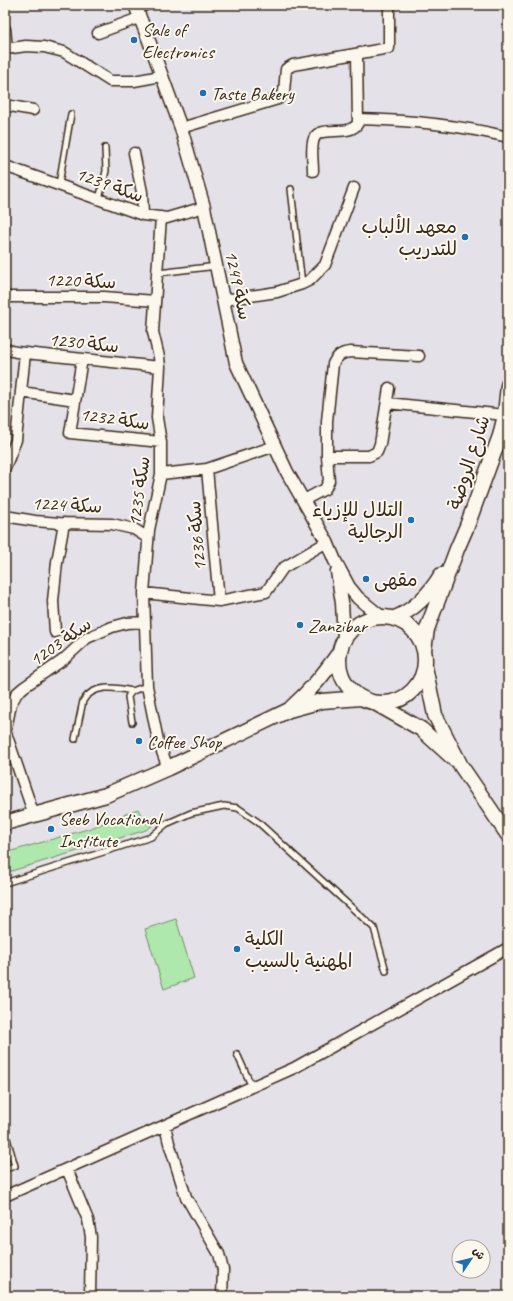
<svg xmlns="http://www.w3.org/2000/svg" width="513" height="1301" viewBox="0 0 513 1301" font-family="Caveat,'Playpen Sans Arabic',sans-serif">
	<rect width="100%" height="100%" fill="#e5e1e8"/>
	<filter id="ink" filterUnits="userSpaceOnUse"><feTurbulence type="fractalNoise" baseFrequency=".025" numOctaves="2"/><feDisplacementMap in="SourceGraphic" scale="8" xChannelSelector="R" yChannelSelector="G"/><feConvolveMatrix kernelMatrix="1 2 1 2 8 2 1 2 1" color-interpolation-filters="sRGB"/></filter>
	<g filter="url(#ink)">
		<path fill="#aee8ad" stroke="#748966" d="M 138,809 L 145,823 L 151,824 L 152,826 L 146,830 L 5,873 L 5,853 L 91,828 Z
			M 176,919 L 194,978 L 164,989 L 145,929 Z"/>
		<g fill="none" stroke-linecap="round" stroke-linejoin="round">
			<g stroke="#3b2a1e" stroke-width="8">
				<path id="service" d="M 59,184 L 71,114
					M 291,189 L 302,284
					M 99,199 L 106,171 L 105,148
					M 158,273 L 217,266
					M 132,722 L 128,697 C 131,689 139,689 147,686
					M 75,739 L 83,701 C 93,684 115,687 132,691
					M 5,883 L 151,837 L 166,824 L 191,813 L 224,806 L 238,808 L 258,822 L 374,928 L 386,971
					M 237,1054 L 252,1087
					M 5,1132 L 15,1166 L 5,1169"/>
			</g>
			<g stroke="#3b2a1e" stroke-width="13">
				<path id="minor" d="M 135,7 L 146,5
					M 5,29 L 7,49
					M 98,33 L 139,18
					M 5,49 L 26,46 L 44,47 L 64,52 L 110,81 L 134,81 L 161,76
					M 5,105 L 33,110
					M 359,119 C 410,120 459,125 508,137
					M 181,128 L 278,99 L 284,92 L 286,69 L 293,65 L 389,48 L 389,5
					M 134,153 L 142,192 L 143,215
					M 5,166 L 143,215 L 167,218 L 204,207
					M 313,171 C 313,162 311,151 313,142 C 316,122 349,139 358,123 L 357,54
					M 161,217 L 153,332 L 159,357 L 160,367 L 157,418 L 161,442 L 161,474 L 149,530 L 144,593 L 147,686 L 158,741 L 168,768
					M 5,297 L 104,297 L 155,301
					M 224,300 L 277,292 L 302,284 L 310,280 L 325,265 L 354,188
					M 5,349 L 16,352 L 160,367
					M 82,359 L 70,433 L 161,442
					M 21,392 L 75,400
					M 387,403 L 505,415
					M 327,456 L 369,456 L 377,452 L 380,444 L 389,388
					M 5,468 L 16,440 L 25,353
					M 207,469 L 219,601
					M 161,474 L 207,469 L 275,446
					M 304,500 L 321,491 L 325,489 L 329,481 L 327,456 L 327,421 L 333,364 C 337,356 341,353 350,352 L 419,356
					M 5,516 L 35,521 L 59,523 L 112,524 L 134,529 L 148,538
					M 144,593 L 219,601 L 266,592 L 283,568 L 327,542
					M 55,632 L 53,601 L 57,562 L 64,523
					M 6,733 L 34,815
					M 5,734 L 11,704 L 17,693 L 24,687 L 63,660 L 87,638 L 112,627 L 127,623 L 145,622
					M 165,1126 L 169,1143 L 186,1197 L 219,1254 L 223,1270 L 222,1296
					M 67,1169 L 88,1220 L 91,1237 L 90,1296
					M 5,1196 L 294,1068 L 508,948"/>
			</g>
			<g stroke="#3b2a1e" stroke-width="15">
				<path id="tertiary" d="M 135,5 L 148,38 L 181,128 L 204,207 L 236,363 L 287,472 L 327,542 L 335,561 L 349,587 L 358,598 L 380,616
					M 337,571 L 342,603 L 344,639"/>
			</g>
			<g stroke="#3b2a1e" stroke-width="17">
				<path id="secondary" d="M339 660a43 43 0 1 1 86 0a43 43 0 1 1-86 0Z
					M 395,618 C 415,609 429,595 441,575
					M 424,650 L 427,629 L 457,549 L 467,526 L 500,436 L 505,415 L 508,385
					M 425,667 L 435,715 L 461,766 L 508,835
					M 375,703 L 421,729 L 454,759
					M 291,708 C 311,690 323,675 339,653
					M 5,823 L 106,795 L 168,768 L 289,710 L 322,701 L 361,698"/>
			</g>
			<use href="#service" stroke="#fbf7ec" stroke-width="5"/>
			<use href="#minor" stroke="#fbf7ec" stroke-width="10"/>
			<use href="#tertiary" stroke="#fbf7ec" stroke-width="12"/>
			<use href="#secondary" stroke="#fbf7ec" stroke-width="14"/>
		</g>
	</g>
	<g fill="#1f6fb2" stroke="#fbf7ec" stroke-width="1.5">
		<circle cx="134" cy="40" r="4"/>
		<circle cx="203" cy="93" r="4"/>
		<circle cx="465" cy="237" r="4"/>
		<circle cx="411" cy="520" r="4"/>
		<circle cx="366" cy="579" r="4"/>
		<circle cx="300" cy="625" r="4"/>
		<circle cx="139" cy="741" r="4"/>
		<circle cx="51" cy="829" r="4"/>
		<circle cx="237" cy="949" r="4"/>
	</g>
	<g text-anchor="middle" stroke-width="4" stroke-linejoin="round" paint-order="stroke">
		<g font-size="19" fill="#3b2a1e" stroke="#fbf7ec" text-anchor="start">
			<text x="142" y="36">Sale of<tspan x="142" dy="22">Electronics</tspan></text>
			<text x="211" y="100">Taste Bakery</text>
			<text x="457" y="233" text-anchor="end">معهد الألباب<tspan x="457" dy="22">للتدريب</tspan></text>
			<text x="403" y="516" text-anchor="end">التلال للإزياء<tspan x="403" dy="22">الرجالية</tspan></text>
			<text x="374" y="586">مقهى</text>
			<text x="308" y="632">Zanzibar</text>
			<text x="147" y="748">Coffee Shop</text>
			<text x="59" y="825">Seeb Vocational<tspan x="59" dy="22">Institute</tspan></text>
			<text x="245" y="945">الكلية<tspan x="245" dy="22">المهنية بالسيب</tspan></text>
		</g>
		<g font-size="19" fill="#3b2a1e" stroke="#fbf7ec">
			<text transform="translate(110 184) rotate(20)" y="7">سكة 1239</text>
			<text transform="translate(81 280) rotate(2)" y="7">سكة 1220</text>
			<text transform="translate(239 285) rotate(78)" y="7">سكة 1249</text>
			<text transform="translate(84 342) rotate(6)" y="7">سكة 1230</text>
			<text transform="translate(115 418) rotate(8)" y="7">سكة 1232</text>
			<text transform="translate(468 462) rotate(-72)" y="7">شارع الروضة</text>
			<text transform="translate(138 491) rotate(-82)" y="7">سكة 1235</text>
			<text transform="translate(67 504) rotate(3)" y="7">سكة 1224</text>
			<text transform="translate(196 536) rotate(-95)" y="7">سكة 1236</text>
			<text transform="translate(60 641) rotate(-35)" y="7">سكة 1203</text>
		</g>
	</g>
	<rect width="513" height="1301" fill="none" stroke="#fbf7ec" stroke-width="20"/>
	<rect x="10" y="10" width="493" height="1281" fill="none" stroke="#3b2a1e" stroke-width="1.5" filter="url(#ink)"/>
	<g transform="translate(471 1259) rotate(55)"><circle r="19" fill="#fbf7ec" stroke="#aea59a"/>
	<path d="M0-3L7 15L0 10L-7 15Z" fill="#1f6fb2"/>
	<text y="-6" font-size="11" font-weight="bold" text-anchor="middle" fill="#3b2a1e">ش</text>
	</g>
</svg>
